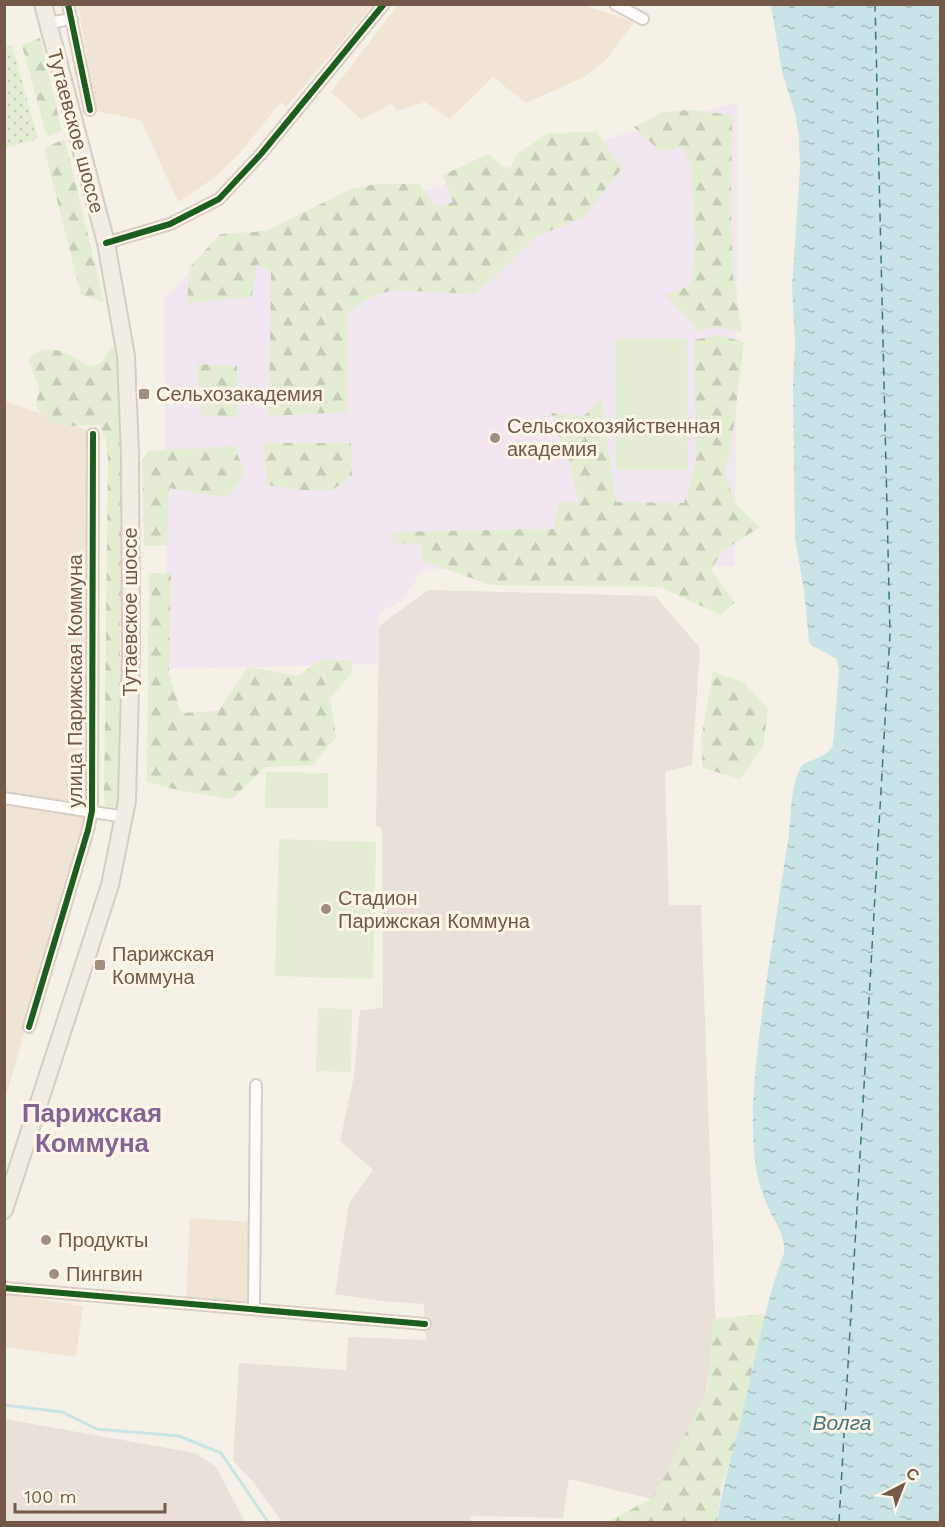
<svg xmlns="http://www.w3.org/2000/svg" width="945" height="1527" viewBox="0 0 945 1527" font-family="'Work Sans',sans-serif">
	<defs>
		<pattern id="forest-firs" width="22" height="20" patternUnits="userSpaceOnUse" patternTransform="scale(1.5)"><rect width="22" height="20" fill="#e2edd2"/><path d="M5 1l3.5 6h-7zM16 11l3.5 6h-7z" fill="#c5cdb6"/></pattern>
		<pattern id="park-dots" width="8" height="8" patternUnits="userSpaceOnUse" patternTransform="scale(1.5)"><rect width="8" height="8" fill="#e2edd2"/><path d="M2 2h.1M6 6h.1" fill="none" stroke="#c5cdb6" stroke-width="1.8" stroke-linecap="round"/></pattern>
		<pattern id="water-ripples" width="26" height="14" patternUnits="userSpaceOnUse" patternTransform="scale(1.5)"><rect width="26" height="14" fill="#c9e4e6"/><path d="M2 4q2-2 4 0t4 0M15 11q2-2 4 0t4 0" fill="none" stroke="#a8bcbc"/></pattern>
	</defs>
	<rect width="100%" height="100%" fill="#f6f1e7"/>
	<path fill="#f0e4d4" d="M 78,5 L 78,4 L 373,5 L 286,107 L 281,102 L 240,153 L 214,178 L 178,202 L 141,120 L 96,111 Z
		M 398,5 L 584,5 L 634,22 L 604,62 L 584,77 L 526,103 L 493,77 L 450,119 L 425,102 L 397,111 L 392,103 L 362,120 L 331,92 Z
		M 5,401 L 90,431 L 85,817 L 5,1100 Z
		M 190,1218 L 252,1222 L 247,1302 L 186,1299 Z
		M 5,1294 L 83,1306 L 76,1357 L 5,1347 Z"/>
	<path fill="#e9e1d9" d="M 428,590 L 655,596 L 700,648 L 692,765 L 665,772 L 669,905 L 701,905 L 716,1333 L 703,1408 L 673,1504 L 569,1479 L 563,1518 L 471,1516 L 470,1522 L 282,1522 L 252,1480 L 233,1461 L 239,1363 L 346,1370 L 348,1337 L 426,1340 L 424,1304 L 382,1301 L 335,1294 L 349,1203 L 373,1170 L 340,1141 L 354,1076 L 360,1010 L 383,1008 L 382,829 L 376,825 L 379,626 Z
		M 5,1419 L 195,1453 L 216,1467 L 245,1522 L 5,1522 Z"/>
	<path fill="#f2e7f0" d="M 738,102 L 735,566 L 423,569 L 402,601 L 379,613 L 379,664 L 167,669 L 164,299 L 212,250 Z"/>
	<path fill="url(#forest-firs)" d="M 40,38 L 62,131 L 47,137 L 22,45 Z
		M 690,110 L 732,115 L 731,210 L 733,276 L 742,332 L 717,327 L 699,331 L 666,295 L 692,285 L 695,237 L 691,165 L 683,148 L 660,151 L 634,127 L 663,112 Z
		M 597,132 L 622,168 L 584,217 L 535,237 L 496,276 L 474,294 L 392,290 L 367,299 L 347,314 L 347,412 L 269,416 L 271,272 L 257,264 L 252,297 L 187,303 L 190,267 L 220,234 L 266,231 L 351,189 L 376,184 L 419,184 L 436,207 L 453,202 L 443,175 L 488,154 L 509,171 L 517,154 L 548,133 Z
		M 65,139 L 104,302 L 81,295 L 44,148 Z
		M 718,335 L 744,342 L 731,447 L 724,474 L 737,505 L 760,527 L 721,552 L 711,570 L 735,602 L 721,615 L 660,587 L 491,585 L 423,561 L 421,544 L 393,543 L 393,532 L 554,529 L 558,503 L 579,502 L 569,460 L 551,413 L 584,416 L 601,399 L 616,502 L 684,503 L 696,461 L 694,340 Z
		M 115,345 L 120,358 L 123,438 L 118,801 L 115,808 L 105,806 L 104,795 L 108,459 L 105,437 L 99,425 C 72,424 52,434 36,405 L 39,389 L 28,360 C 47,338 69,355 89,366 L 100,364 L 111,348 Z
		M 197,364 L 237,366 L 237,417 L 201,415 Z
		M 264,443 L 351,443 L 352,476 L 332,490 L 302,490 L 266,485 Z
		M 234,446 L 245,473 L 227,498 L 169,488 L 167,545 L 144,546 L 142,462 L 148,451 Z
		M 149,573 L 171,573 L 169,673 L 181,713 L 218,711 L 248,667 L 299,676 L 321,659 L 353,661 L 351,674 L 330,698 L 336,737 L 313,765 L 265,767 L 232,799 L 182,791 L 147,782 Z
		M 713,672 L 743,682 L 768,708 L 763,747 L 740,779 L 703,768 L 701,740 Z
		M 765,1314 L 737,1436 L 721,1489 L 717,1522 L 607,1522 L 653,1498 L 708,1388 L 713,1319 Z"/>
	<path fill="url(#park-dots)" d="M 12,45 L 38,139 L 5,148 L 5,47 Z"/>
	<path fill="#e2edd2" d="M 687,338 L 688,470 L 616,470 L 615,339 Z
		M 266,772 L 328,773 L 328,808 L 265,808 Z
		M 279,839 L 376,842 L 373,979 L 275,976 Z
		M 318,1008 L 352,1009 L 351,1072 L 316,1071 Z"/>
	<path fill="url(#water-ripples)" d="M 771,5 L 940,5 L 940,1522 L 717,1522 C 723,1481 736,1442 745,1401 C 757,1351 766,1301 784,1253 C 786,1234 773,1220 766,1203 C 759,1185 755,1168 754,1149 C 750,1104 757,1057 762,1013 C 770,955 779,898 788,841 C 792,816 789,787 802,765 C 813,759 828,756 833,745 L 839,670 L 837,659 L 811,645 L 809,641 L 804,591 L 795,538 L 793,385 L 795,344 L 792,287 L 800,168 L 799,136 L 795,113 L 782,72 Z"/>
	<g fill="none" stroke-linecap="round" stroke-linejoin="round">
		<path stroke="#c9e4e6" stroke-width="3" d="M 4,1405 L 62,1412 L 97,1429 L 179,1436 L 221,1453 L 268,1522"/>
		<path stroke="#3f7581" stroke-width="1.5" stroke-dasharray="8 6" stroke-linecap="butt" d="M 839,1522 L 890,634 L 875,4"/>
		<g stroke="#d8cec5" stroke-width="14">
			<path id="street" d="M 68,4 L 90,110
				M 615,4 L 643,19
				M 48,23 L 72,19
				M 106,243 L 170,224 L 219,199 L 261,154 L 384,4
				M 4,798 L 125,817
				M 29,1027 L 88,830 L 92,811 L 93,434
				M 4,1288 L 425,1324
				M 254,1309 L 256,1085"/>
		</g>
		<g stroke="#d5ccc4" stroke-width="20">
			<path id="primary" d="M 4,1210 L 110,885 L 127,801 L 131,650 L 130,454 L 126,356 L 106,243 L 43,4"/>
		</g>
		<use href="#street" stroke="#fefdfb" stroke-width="10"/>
		<use href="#primary" stroke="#f2ede4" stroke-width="16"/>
		<g stroke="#fff6e8" stroke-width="10">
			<path id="cycleway" d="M 68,4 L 90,110
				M 106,243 L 170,224 L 219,199 L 261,154 L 384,4
				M 29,1027 L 88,830 L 92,811 L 93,434
				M 4,1288 L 425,1324"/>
		</g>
		<use href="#cycleway" stroke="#1b5e20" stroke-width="6"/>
	</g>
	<g fill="#a28e80" stroke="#fff6e8" stroke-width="2">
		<rect x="138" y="388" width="12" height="12" rx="3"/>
		<circle cx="495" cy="438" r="6"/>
		<circle cx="326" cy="909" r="6"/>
		<rect x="94" y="959" width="12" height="12" rx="3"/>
		<circle cx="46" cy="1240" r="6"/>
		<circle cx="54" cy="1274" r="6"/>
	</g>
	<g text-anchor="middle" stroke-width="6" stroke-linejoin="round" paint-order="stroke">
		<g font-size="20" fill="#745848" stroke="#fff6e8">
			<text transform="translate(76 131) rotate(75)" y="7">Тутаевское шоссе</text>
			<text transform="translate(130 612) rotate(-90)" y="7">Тутаевское шоссе</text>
			<text transform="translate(75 681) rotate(-90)" y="7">улица Парижская Коммуна</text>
		</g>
		<g font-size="20" fill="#745848" stroke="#fff6e8" text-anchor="start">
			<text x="156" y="401">Сельхозакадемия</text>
			<text x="507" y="433">Сельскохозяйственная<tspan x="507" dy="23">академия</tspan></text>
			<text x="338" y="905">Стадион<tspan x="338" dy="23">Парижская Коммуна</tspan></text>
			<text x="112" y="961">Парижская<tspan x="112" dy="23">Коммуна</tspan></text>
			<text x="58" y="1247">Продукты</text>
			<text x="66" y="1281">Пингвин</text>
		</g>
		<g font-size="21" font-style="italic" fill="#3f7581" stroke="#fff6e8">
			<text x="842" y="1430">Волга</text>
		</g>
		<g font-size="26" font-weight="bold" fill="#866397" stroke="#fff6e8">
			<text x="92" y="1122">Парижская<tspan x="92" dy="30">Коммуна</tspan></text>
		</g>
	</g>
	<rect width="945" height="1527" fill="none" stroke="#745848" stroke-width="12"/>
	<g transform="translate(903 1485) rotate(42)" stroke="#fff6e8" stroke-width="4.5" paint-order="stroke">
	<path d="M0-4.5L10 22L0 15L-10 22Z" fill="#745848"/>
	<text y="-9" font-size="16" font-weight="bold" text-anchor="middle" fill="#745848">С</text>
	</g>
	<path d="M15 1503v9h150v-9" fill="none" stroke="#745848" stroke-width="3"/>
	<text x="24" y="1503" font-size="18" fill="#745848" stroke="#fff6e8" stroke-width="4.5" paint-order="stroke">100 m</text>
</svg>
